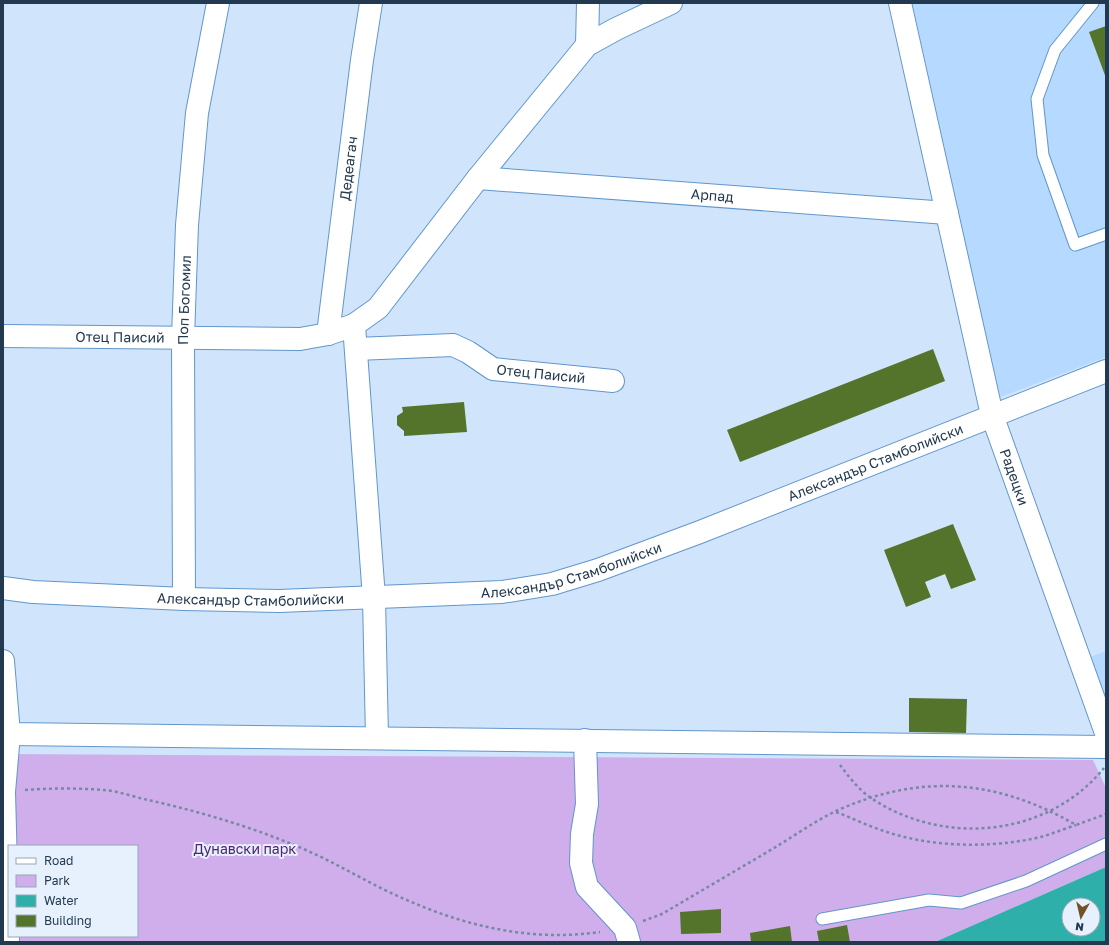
<svg xmlns="http://www.w3.org/2000/svg" width="1109" height="945" viewBox="0 0 1109 945" font-family="'Golos Text',sans-serif">
	<rect width="100%" height="100%" fill="#d0e5fc"/>
	<path fill="#b6d9ff" d="M 894,3 L 1106,3 L 1106,357 L 990,401 Z
		M 1106,651 L 1106,723 L 1082,660 Z"/>
	<path fill="#d0adeb" fill-rule="evenodd" d="M 3,754 L 1093,760 L 1106,788 L 1106,867 L 935,942 L 3,942 ZM 9,846 L 137,846 L 137,936 L 9,936 Z"/>
	<path fill="#2eafa9" fill-rule="evenodd" d="M 1106,867 L 1106,942 L 935,942 ZM 1069,905 L 1093,905 L 1093,929 L 1069,929 Z"/>
	<path fill="#54742c" d="M 1106,26 L 1106,78 L 1089,32 Z
		M 933,349 L 945,381 L 740,462 L 727,430 Z
		M 464,402 L 467,432 L 404,436 L 404,431 L 397,425 L 397,416 L 403,412 L 402,407 Z
		M 953,524 L 976,580 L 951,589 L 945,574 L 925,582 L 931,597 L 906,607 L 884,550 Z
		M 909,698 L 967,699 L 966,733 L 909,732 Z
		M 721,909 L 721,933 L 681,934 L 680,912 Z
		M 847,925 L 850,942 L 819,942 L 817,931 Z
		M 790,926 L 792,942 L 751,942 L 750,933 Z"/>
	<g fill="none" stroke-linecap="round" stroke-linejoin="round">
		<g stroke="#6296cb" stroke-width="13">
			<path id="lane" d="M 1093,3 L 1055,50 L 1037,99 L 1043,155 L 1075,245 L 1106,234
				M 822,919 L 929,900 L 961,903 L 1026,881 L 1106,844"/>
		</g>
		<g stroke="#6296cb" stroke-width="24">
			<g id="street">
				<path id="s1" d="M 900,3 L 992,415 L 1106,733"/>
				<path d="M 587,45 L 588,3"/>
				<path id="s2" d="M 478,178 L 947,213"/>
				<path d="M 354,325 L 374,598 L 377,738"/>
				<path id="s3" d="M 328,334 L 362,60 L 371,3"/>
				<path id="s4" d="M 3,336 L 300,339 L 328,334 L 354,325 L 378,308 L 478,178 L 587,45 L 616,29 L 671,3"/>
				<path id="s5" d="M 356,349 L 453,345 L 468,352 L 493,369 L 613,381"/>
				<path id="s6" d="M 184,599 L 183,338 L 187,225 L 197,113 L 218,3"/>
				<path d="M 3,661 L 9,734 L 1106,747"/>
				<path d="M 3,734 L 9,734 L 4,792 L 8,942"/>
				<path d="M 585,740 L 587,804 L 582,834 L 581,863 L 587,887 L 625,928 L 629,942"/>
			</g>
		</g>
		<g stroke="#6296cb" stroke-width="24">
			<g id="secondary">
				<path id="s7" d="M 3,588 L 33,592 L 184,599 L 279,601 L 502,592 L 552,584 L 598,570 L 700,532 L 1106,371"/>
			</g>
		</g>
		<path stroke="#758aa1" stroke-width="2.5" stroke-dasharray="3 3" stroke-linecap="butt" d="M 840,765 C 849,777 859,790 871,798 C 944,847 1048,837 1104,768
			M 25,790 C 51,788 78,788 104,790 C 118,791 134,797 148,800 C 202,812 255,828 306,850 C 338,864 368,883 400,897 C 464,926 530,942 600,932
			M 836,812 C 852,818 868,826 884,831 C 930,847 985,848 1032,839 C 1047,836 1061,830 1076,825
			M 643,921 L 662,914 C 699,892 737,870 774,848 C 794,836 815,821 836,811 C 920,773 997,779 1076,825 L 1106,814"/>
		<use href="#lane" stroke="#fff" stroke-width="11"/>
		<use href="#street" stroke="#fff" stroke-width="22"/>
		<use href="#secondary" stroke="#fff" stroke-width="22"/>
	</g>
	<g text-anchor="middle" stroke-width="4" stroke-linejoin="round" paint-order="stroke">
		<g font-size="14" fill="#23394f" stroke="#e6f1fd">
			<text dy="5" stroke="none"><textPath href="#s3" startOffset="167">Дедеагач</textPath></text>
			<text dy="5" stroke="none"><textPath href="#s2" startOffset="235">Арпад</textPath></text>
			<text dy="5" stroke="none"><textPath href="#s6" startOffset="299">Поп Богомил</textPath></text>
			<text dy="5" stroke="none"><textPath href="#s4" startOffset="117">Отец Паисий</textPath></text>
			<text dy="5" stroke="none"><textPath href="#s5" startOffset="192">Отец Паисий</textPath></text>
			<text dy="5" stroke="none"><textPath href="#s7" startOffset="896">Александър Стамболийски</textPath></text>
			<text dy="5" stroke="none"><textPath href="#s1" startOffset="488">Радецки</textPath></text>
			<text dy="5" stroke="none"><textPath href="#s7" startOffset="572">Александър Стамболийски</textPath></text>
			<text dy="5" stroke="none"><textPath href="#s7" startOffset="248">Александър Стамболийски</textPath></text>
		</g>
		<g font-size="14" fill="#552173" stroke="#e6f1fd">
			<text x="245" y="854">Дунавски парк</text>
		</g>
	</g>
	<rect width="1109" height="945" fill="none" stroke="#23394f" stroke-width="8"/>
	<rect x="8" y="845" width="130" height="92" fill="#e6f1fd" stroke="#98a7b7"/>
	<rect x="16" y="858" width="20" height="6" fill="#ffffff" stroke="#98a7b7"/>
	<text x="44" y="865" font-size="12" fill="#23394f">Road</text>
	<rect x="16" y="875" width="20" height="12" fill="#d0adeb" stroke="#98a7b7"/>
	<text x="44" y="885" font-size="12" fill="#23394f">Park</text>
	<rect x="16" y="895" width="20" height="12" fill="#2eafa9" stroke="#98a7b7"/>
	<text x="44" y="905" font-size="12" fill="#23394f">Water</text>
	<rect x="16" y="915" width="20" height="12" fill="#54742c" stroke="#98a7b7"/>
	<text x="44" y="925" font-size="12" fill="#23394f">Building</text>
	<g transform="translate(1081 917) rotate(188)"><circle r="19" fill="#e6f1fd" stroke="#98a7b7"/>
	<path d="M0-3L7 15L0 10L-7 15Z" fill="#735129"/>
	<text y="-6" font-size="11" font-weight="bold" text-anchor="middle" fill="#23394f">N</text>
	</g>
</svg>
